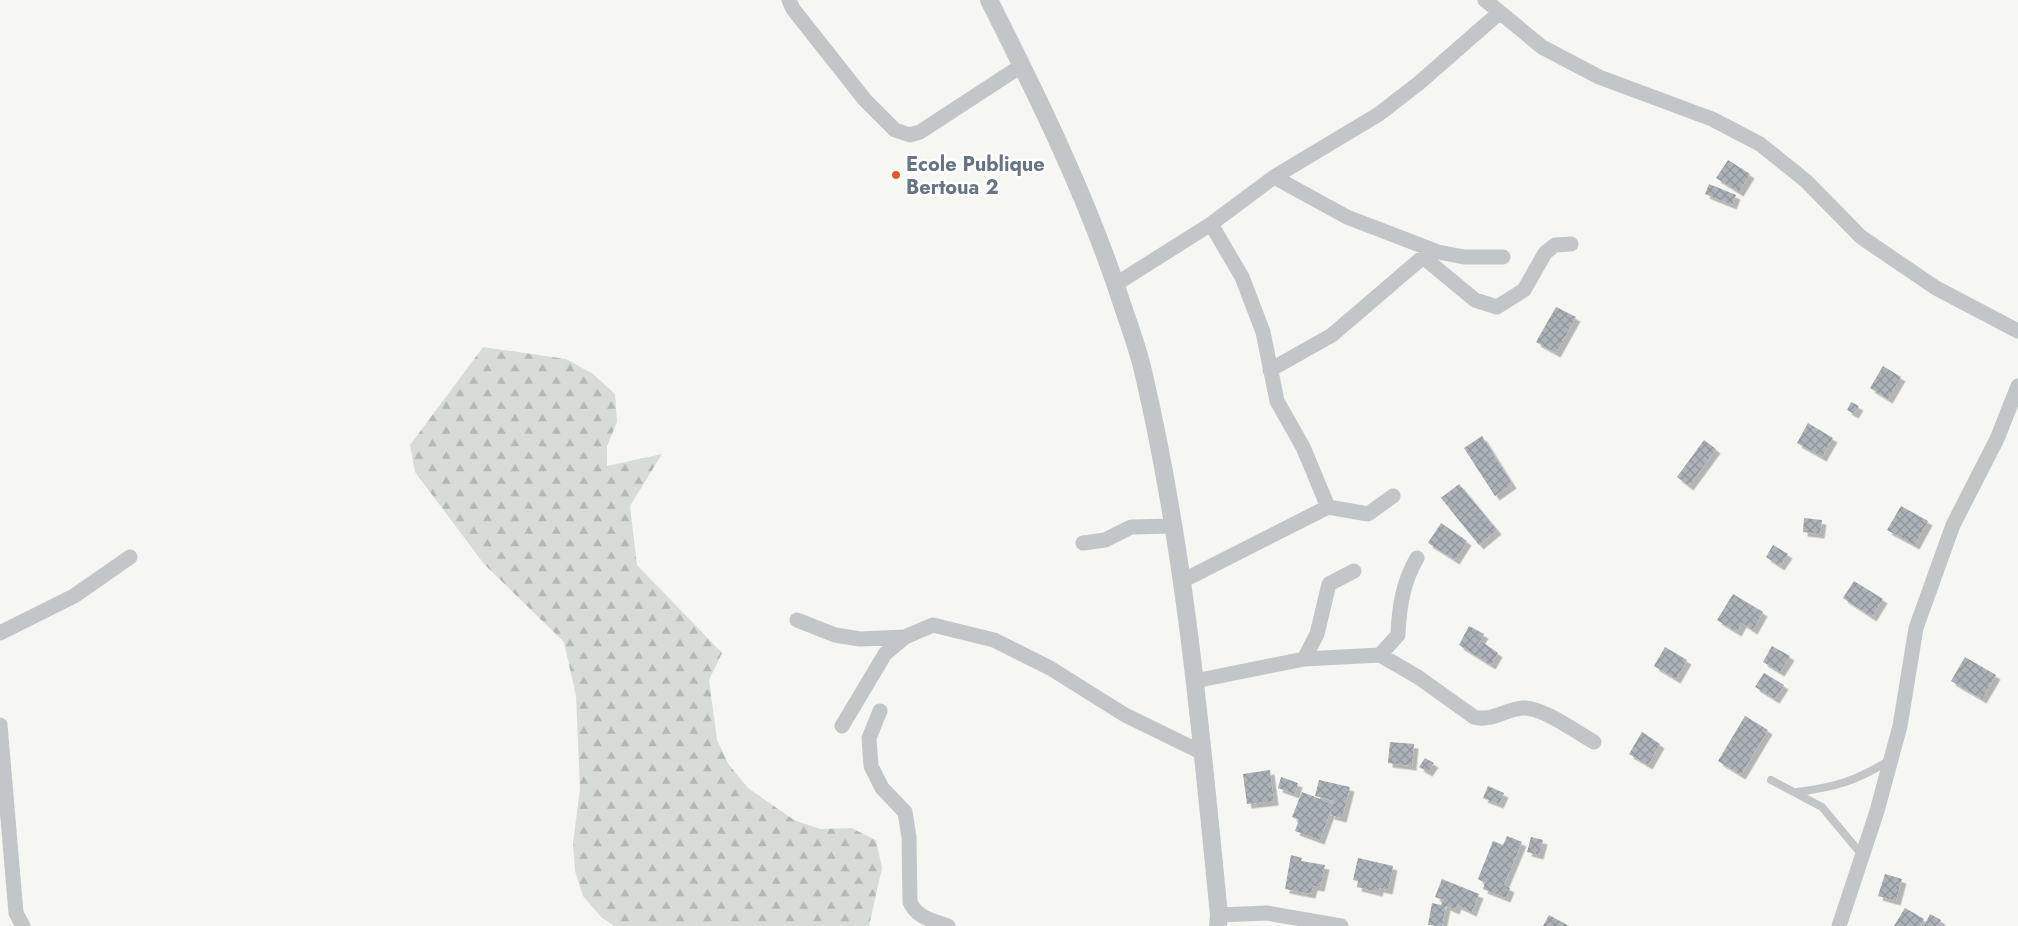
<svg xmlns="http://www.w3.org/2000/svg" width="2018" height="926" viewBox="0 0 2018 926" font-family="Jost,sans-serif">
	<defs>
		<pattern id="forest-firs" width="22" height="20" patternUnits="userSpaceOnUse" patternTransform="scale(1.25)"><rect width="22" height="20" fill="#d7ddd4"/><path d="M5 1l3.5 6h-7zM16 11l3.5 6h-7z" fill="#b2b8b2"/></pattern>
		<pattern id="building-cross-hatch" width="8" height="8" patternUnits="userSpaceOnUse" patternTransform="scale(1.25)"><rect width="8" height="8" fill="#abb2b8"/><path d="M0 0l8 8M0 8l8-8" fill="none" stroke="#8f959b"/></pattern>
		<filter id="shadow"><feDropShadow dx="4.5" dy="4.5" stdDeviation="0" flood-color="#0004"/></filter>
	</defs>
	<rect width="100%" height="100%" fill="#f6f6f3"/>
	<path fill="url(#forest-firs)" d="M 483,347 L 566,359 L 593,374 L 615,394 L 617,422 L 607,446 L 607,466 L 662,454 L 630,506 L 637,565 L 722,653 L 709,680 L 717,740 L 729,765 L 748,788 L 794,820 L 820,829 L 851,828 L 876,840 L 882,868 L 869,926 L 614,926 L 601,917 L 583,896 L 575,871 L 573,843 L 580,789 L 576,696 L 564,642 L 484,564 L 415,472 L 410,445 Z"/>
	<path fill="url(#building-cross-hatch)" filter="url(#shadow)" d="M 1728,160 L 1750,174 L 1739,192 L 1716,178 Z
		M 1709,184 L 1736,195 L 1732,205 L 1705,194 Z
		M 1556,307 L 1576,317 L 1556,353 L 1536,342 Z
		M 1883,366 L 1901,377 L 1888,399 L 1870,388 Z
		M 1851,402 L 1859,406 L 1854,414 L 1847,410 Z
		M 1808,423 L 1833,438 L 1822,457 L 1797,443 Z
		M 1482,436 L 1512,484 L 1495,496 L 1464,448 Z
		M 1704,440 L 1716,449 L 1689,486 L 1677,477 Z
		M 1459,484 L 1497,530 L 1479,545 L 1441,498 Z
		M 1901,506 L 1928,521 L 1915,545 L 1887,530 Z
		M 1804,518 L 1822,520 L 1820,534 L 1803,532 Z
		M 1441,523 L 1467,541 L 1455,560 L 1428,543 Z
		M 1773,545 L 1788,554 L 1780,566 L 1766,557 Z
		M 1854,581 L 1883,599 L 1872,617 L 1843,598 Z
		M 1733,594 L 1763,612 L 1753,630 L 1742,623 L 1737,632 L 1717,620 Z
		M 1469,626 L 1484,634 L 1475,650 L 1481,641 L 1498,653 L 1491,665 L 1459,645 Z
		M 1772,646 L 1790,656 L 1780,672 L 1763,662 Z
		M 1665,647 L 1687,660 L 1676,679 L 1654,666 Z
		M 1965,657 L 1996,675 L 1982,699 L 1951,681 Z
		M 1764,673 L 1784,685 L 1775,699 L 1755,687 Z
		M 1745,716 L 1768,730 L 1741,775 L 1718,761 Z
		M 1642,732 L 1660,744 L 1648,765 L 1629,754 Z
		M 1390,742 L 1414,744 L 1412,766 L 1388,763 Z
		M 1425,758 L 1434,763 L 1428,772 L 1419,767 Z
		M 1270,770 L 1274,801 L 1247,804 L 1243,774 Z
		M 1281,777 L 1298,783 L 1295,794 L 1278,788 Z
		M 1319,780 L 1350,787 L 1342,818 L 1330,815 L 1332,807 L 1320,840 L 1295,831 L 1299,820 L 1292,817 L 1302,792 L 1333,804 L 1334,801 L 1315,796 Z
		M 1488,786 L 1504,793 L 1499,804 L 1483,798 Z
		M 1507,836 L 1522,842 L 1504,885 L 1510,888 L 1506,898 L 1483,889 L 1485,883 L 1478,879 L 1493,841 L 1503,845 Z
		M 1531,837 L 1543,840 L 1539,855 L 1527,852 Z
		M 1291,855 L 1302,858 L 1301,861 L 1325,865 L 1320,887 L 1313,886 L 1311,894 L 1285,889 Z
		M 1358,858 L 1393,866 L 1388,890 L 1379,888 L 1378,892 L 1357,887 L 1358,881 L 1353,880 Z
		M 1885,874 L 1902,879 L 1896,901 L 1878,896 Z
		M 1442,879 L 1479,894 L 1472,912 L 1457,905 L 1455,910 L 1446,906 L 1442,926 L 1428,925 L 1432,903 L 1441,905 L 1443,900 L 1435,897 Z
		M 1905,908 L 1924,919 L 1920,926 L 1894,926 Z
		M 1930,914 L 1941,920 L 1938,926 L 1924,926 Z
		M 1549,915 L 1569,926 L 1543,926 Z"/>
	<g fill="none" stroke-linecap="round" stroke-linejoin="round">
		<path stroke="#c2c6c9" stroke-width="8" d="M 1771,780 L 1822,807 L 1862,855
			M 1797,792 C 1836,787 1856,781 1890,760"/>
		<path stroke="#c2c6c9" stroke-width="15" d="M 789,0 L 793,9 L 865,100 L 895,130 L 910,135 L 920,132 L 1021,66
			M 1485,0 L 1542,47 L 1599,77 L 1712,119 L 1760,144 L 1806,181 L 1861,237 L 1936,288 L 2018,331
			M 1274,177 L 1347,217 L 1438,252 L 1464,257 L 1503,257
			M 1211,224 L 1242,277 L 1263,332 L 1277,401 L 1303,447 L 1328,507
			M 1116,284 L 1211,224 L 1274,177 L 1379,114 L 1419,83 L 1499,13
			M 1270,370 L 1332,335 L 1423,257 L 1475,300 L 1497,307 L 1524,290 L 1545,253 L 1555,245 L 1571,244
			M 1083,543 L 1105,540 L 1131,527 L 1173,526
			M 1182,581 L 1328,507 L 1368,514 L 1393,496
			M 797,620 L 835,635 L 860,639 L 905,637 L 933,625 L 994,640 L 1050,668 L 1125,715 L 1203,753
			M 0,633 L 74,596 L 130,557
			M 1380,655 L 1398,635 C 1399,607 1403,582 1417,558
			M 1304,659 L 1317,634 L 1329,584 L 1354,571
			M 1195,681 L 1304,659 L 1380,655 L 1418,677 L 1474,717 C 1492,722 1505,709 1523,708 C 1543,707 1576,732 1594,742
			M 880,711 L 869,738 L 871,766 L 882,788 L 905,812 L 909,837 L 910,902 C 917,918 932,920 948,926
			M 0,725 L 16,913 L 23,926
			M 842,726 L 885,654 L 905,637
			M 1219,915 L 1267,913 L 1341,926
			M 1839,926 L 1877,811 L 1900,726 L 1916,628 L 1953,525 L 1997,439 L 2018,386"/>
		<path stroke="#c2c6c9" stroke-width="18" d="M 989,0 C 1039,99 1089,201 1123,307 C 1130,328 1138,349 1143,371 C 1185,550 1201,733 1219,915 L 1218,926"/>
	</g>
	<circle fill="#e35a26" stroke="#fff" stroke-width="2" cx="896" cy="175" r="5"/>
	<g text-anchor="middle" stroke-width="5" stroke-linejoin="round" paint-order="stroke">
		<g font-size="20" font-weight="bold" fill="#657584" stroke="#fff" text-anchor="start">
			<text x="906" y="171">Ecole Publique<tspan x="906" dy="23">Bertoua 2</tspan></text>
		</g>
	</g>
</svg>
